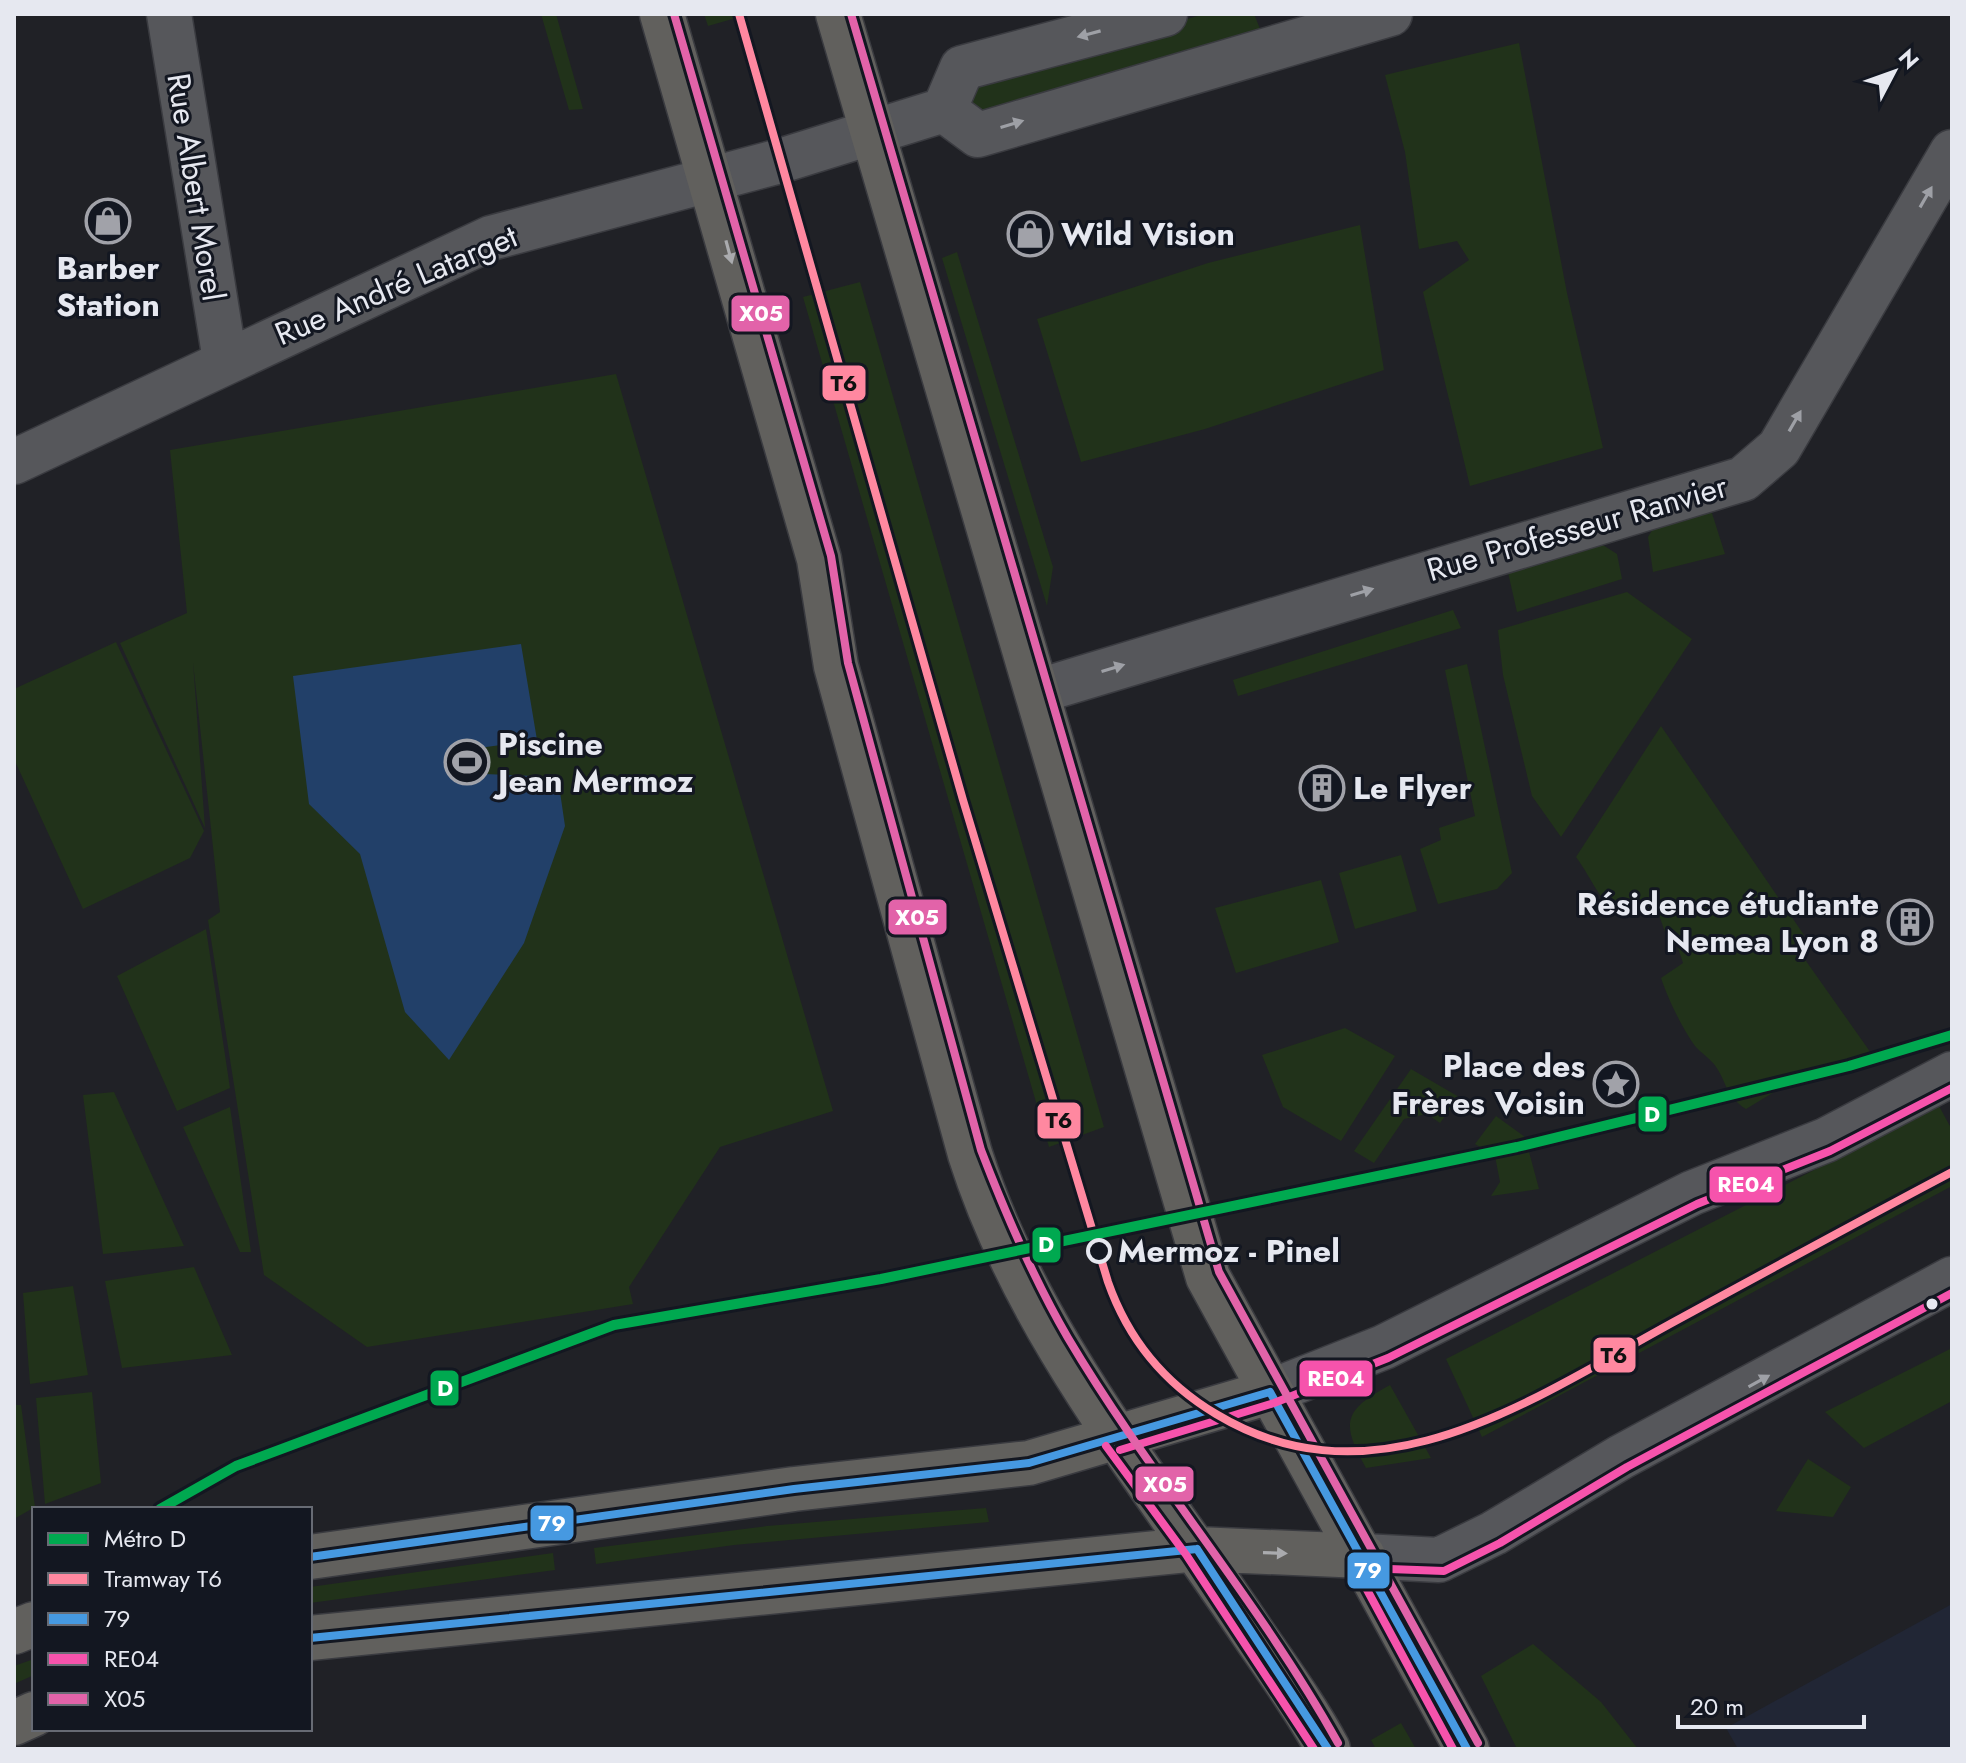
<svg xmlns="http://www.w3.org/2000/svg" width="1966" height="1763" viewBox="0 0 1966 1763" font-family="Jost,sans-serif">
	<rect width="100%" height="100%" fill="#202126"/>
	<path fill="#212635" d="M 1952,1604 L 1952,1749 L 1738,1749 L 1726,1728 Z"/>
	<path fill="#21321a" d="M 541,14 L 556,14 L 583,109 L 569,110 Z
		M 704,14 L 750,14 L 708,26 Z
		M 1204,14 L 1254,14 L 1263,36 L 963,121 L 955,88 Z
		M 1519,43 L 1567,293 L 1603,448 L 1470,486 L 1423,292 L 1469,260 L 1457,241 L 1419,249 L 1405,152 L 1385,75 Z
		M 1360,225 L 1384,370 L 1205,429 L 1081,462 L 1037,319 L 1208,263 Z
		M 957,252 L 1053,567 L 1047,606 L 942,258 Z
		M 860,282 L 1104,1127 L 1049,1147 L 803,297 Z
		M 616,374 L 833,1111 L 720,1147 L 629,1287 L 633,1304 L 367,1347 L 264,1275 L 208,920 L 220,912 L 193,662 L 205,828 L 120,643 L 187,613 L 170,450 Z
		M 1710,507 L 1725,554 L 1653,572 L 1648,537 L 1657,522 Z
		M 1595,540 L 1617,554 L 1622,579 L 1517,612 L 1507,568 Z
		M 1627,592 L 1692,639 L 1561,837 L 1532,796 L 1503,675 L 1498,630 Z
		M 1453,610 L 1461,628 L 1238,696 L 1233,680 Z
		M 116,642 L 204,831 L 190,858 L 83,909 L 14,759 L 14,689 Z
		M 1467,664 L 1512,873 L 1497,889 L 1438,904 L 1420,849 L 1441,840 L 1439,828 L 1475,816 L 1445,670 Z
		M 1661,726 L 1804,935 L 1794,944 L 1871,1053 L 1799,1077 L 1746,1109 C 1724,1095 1728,1083 1714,1064 C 1708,1057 1701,1053 1695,1046 C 1682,1028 1668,999 1661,978 L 1683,963 L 1674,936 L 1667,938 L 1658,912 L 1620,918 C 1597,897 1594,882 1576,857 Z
		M 1401,855 L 1417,911 L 1355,929 L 1339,873 Z
		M 1321,880 L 1339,942 L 1236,973 L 1215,908 Z
		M 206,929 L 230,1088 L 177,1111 L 117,976 Z
		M 1345,1028 L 1395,1056 L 1341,1141 L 1283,1107 L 1262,1055 Z
		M 1411,1069 L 1459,1097 L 1440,1123 L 1427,1114 L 1404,1119 L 1374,1163 L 1354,1151 Z
		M 114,1092 L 184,1246 L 103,1254 L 83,1095 Z
		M 1939,1106 L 1952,1130 L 1952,1186 L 1482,1437 L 1446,1359 Z
		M 230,1107 L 251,1252 L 240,1252 L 183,1127 Z
		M 1496,1116 L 1525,1137 L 1539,1189 L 1491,1196 L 1500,1182 L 1495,1156 L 1475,1144 Z
		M 194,1267 L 232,1355 L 122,1368 L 105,1281 Z
		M 73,1286 L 88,1375 L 30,1384 L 23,1293 Z
		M 1952,1348 L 1952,1401 L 1864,1448 L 1825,1412 Z
		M 1390,1385 L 1431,1458 L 1366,1468 C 1340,1422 1344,1410 1390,1385 Z
		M 92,1392 L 101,1483 L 45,1504 L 36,1398 Z
		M 14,1405 L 21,1405 L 35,1507 L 14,1519 Z
		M 1808,1459 L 1851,1487 L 1833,1517 L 1776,1511 Z
		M 986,1508 L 989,1522 L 734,1545 L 596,1564 L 594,1548 L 767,1526 Z
		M 553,1553 L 555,1570 L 310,1603 L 310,1587 Z
		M 1533,1644 L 1601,1702 L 1638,1749 L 1517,1749 L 1481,1676 Z
		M 34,1659 L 34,1675 L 14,1684 L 14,1666 Z
		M 1401,1723 L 1416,1749 L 1376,1749 L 1371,1740 Z"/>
	<path fill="#224069" d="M 521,644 L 537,740 L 464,750 L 463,746 L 455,747 L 458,773 L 533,776 L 560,792 L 565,826 L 524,943 L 449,1060 L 405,1012 L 360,854 L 309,804 L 293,676 Z"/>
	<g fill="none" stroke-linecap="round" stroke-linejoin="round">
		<g stroke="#3a3b40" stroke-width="47">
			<path id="minor" d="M 169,14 L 225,360
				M 944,110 L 978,135 L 1390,14
				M 14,462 L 491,238 L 780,161 L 944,110 L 962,68 L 1165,14
				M 1039,691 L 1743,479 L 1779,448 L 1952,152
				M 1270,1392 L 1384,1347 L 1692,1193 L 1826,1140 L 1952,1074
				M 1363,1556 L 1439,1560 L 1494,1533 L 1621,1457 L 1952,1279"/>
		</g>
		<g stroke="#3a3b40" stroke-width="47">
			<path id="major" d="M 662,14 L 819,559 L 836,666 L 970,1154 C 1027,1333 1149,1478 1252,1632 C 1278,1670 1306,1708 1328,1749
				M 838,14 L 1208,1277 L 1467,1749
				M 310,1557 L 794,1489 L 1029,1463 L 1270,1392
				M 14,1632 L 34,1624
				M 310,1638 L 1197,1549 L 1363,1556
				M 14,1723 L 34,1714"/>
		</g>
		<use href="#minor" stroke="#56575b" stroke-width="44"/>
		<use href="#major" stroke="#61605d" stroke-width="44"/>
		<g stroke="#131721" stroke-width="14">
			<path id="bus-1" d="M 1270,1392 L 1467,1749
				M 1197,1549 L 1328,1749
				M 310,1557 L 794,1489 L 1029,1463 L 1270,1392
				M 310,1638 L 1197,1549"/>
		</g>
		<g stroke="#131721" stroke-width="14">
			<path id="bus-2" d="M 1106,1446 L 1187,1556 L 1314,1749
				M 1120,1450 L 1274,1403 L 1388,1358 L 1697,1204 L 1830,1151 L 1952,1088
				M 1352,1562 L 1453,1749
				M 1362,1568 L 1444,1571 L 1500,1543 L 1627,1467 L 1952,1293"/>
		</g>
		<g stroke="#131721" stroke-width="14">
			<path id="bus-3" d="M 674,14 L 831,556 L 848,663 L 981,1150 C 1006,1215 1033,1278 1068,1338 C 1151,1478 1259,1601 1338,1743
				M 851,14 L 1219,1272 L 1478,1743"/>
		</g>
		<use href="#bus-1" stroke="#4699e1" stroke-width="8"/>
		<use href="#bus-2" stroke="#f653ac" stroke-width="8"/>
		<use href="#bus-3" stroke="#e263a9" stroke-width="8"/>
		<g stroke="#131721" stroke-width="14">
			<path id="tram-1" d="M 739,14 L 963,800 L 1108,1282 C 1128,1339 1164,1383 1216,1414 C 1379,1512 1538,1395 1681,1318 C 1771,1269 1861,1220 1952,1172"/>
		</g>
		<use href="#tram-1" stroke="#ff88a0" stroke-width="8"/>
		<g stroke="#131721" stroke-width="16">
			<path id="metro-1" d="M 160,1509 L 236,1466 L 614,1325 L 881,1279 L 1517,1147 L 1849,1066 L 1952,1035"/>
		</g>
		<use href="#metro-1" stroke="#00a950" stroke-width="10"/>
	</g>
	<defs><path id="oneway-solid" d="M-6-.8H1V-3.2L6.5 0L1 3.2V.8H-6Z" transform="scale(2)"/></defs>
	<g fill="#9ea0a6">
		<use href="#oneway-solid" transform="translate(1089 34) rotate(165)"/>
		<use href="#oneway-solid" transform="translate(1012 124) rotate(-17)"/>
		<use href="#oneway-solid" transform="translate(1926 197) rotate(-60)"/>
		<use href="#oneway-solid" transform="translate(1795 421) rotate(-60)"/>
		<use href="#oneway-solid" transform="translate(1362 592) rotate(-17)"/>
		<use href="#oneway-solid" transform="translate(1113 668) rotate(-17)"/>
		<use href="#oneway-solid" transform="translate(1759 1381) rotate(-29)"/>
	</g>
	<g fill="#aaabae">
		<use href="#oneway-solid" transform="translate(729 252) rotate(75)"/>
		<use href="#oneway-solid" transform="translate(1275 1553) rotate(2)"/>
	</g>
	<defs>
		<g id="shop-ring" transform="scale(2.3)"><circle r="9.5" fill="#131721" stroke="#a1a2a9" stroke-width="1.5"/><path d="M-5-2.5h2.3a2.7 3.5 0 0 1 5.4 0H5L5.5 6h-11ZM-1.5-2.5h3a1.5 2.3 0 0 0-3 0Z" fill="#a1a2a9"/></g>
		<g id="stadium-ring" transform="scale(2.3)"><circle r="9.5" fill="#131721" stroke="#a1a2a9" stroke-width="1.5"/><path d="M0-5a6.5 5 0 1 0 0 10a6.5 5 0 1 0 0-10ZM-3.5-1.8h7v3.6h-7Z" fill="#a1a2a9"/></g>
		<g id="building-ring" transform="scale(2.3)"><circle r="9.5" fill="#131721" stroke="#a1a2a9" stroke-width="1.5"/><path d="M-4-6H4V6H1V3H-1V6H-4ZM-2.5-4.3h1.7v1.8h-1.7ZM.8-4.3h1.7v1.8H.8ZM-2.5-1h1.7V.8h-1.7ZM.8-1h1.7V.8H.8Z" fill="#a1a2a9"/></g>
		<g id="sight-ring" transform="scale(2.3)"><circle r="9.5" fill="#131721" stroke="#a1a2a9" stroke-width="1.5"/><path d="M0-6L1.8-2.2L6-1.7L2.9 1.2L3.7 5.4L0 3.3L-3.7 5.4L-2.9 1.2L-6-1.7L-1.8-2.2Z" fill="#a1a2a9"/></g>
	</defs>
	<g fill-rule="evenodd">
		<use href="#shop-ring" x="108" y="221"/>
		<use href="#shop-ring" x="1030" y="234"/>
		<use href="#stadium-ring" x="467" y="762"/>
		<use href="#building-ring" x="1322" y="788"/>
		<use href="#building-ring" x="1910" y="922"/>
		<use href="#sight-ring" x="1616" y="1084"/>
	</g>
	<circle fill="#131721" stroke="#e6e8f0" stroke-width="4" cx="1099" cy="1251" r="11"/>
	<circle fill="#e6e8f0" stroke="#131721" stroke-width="3" cx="1932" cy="1304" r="7"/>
	<g text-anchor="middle" stroke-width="6" stroke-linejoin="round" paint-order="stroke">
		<g font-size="32" fill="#e6e8f0" stroke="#131721">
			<text transform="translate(196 187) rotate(81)" y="11">Rue Albert Morel</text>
			<text transform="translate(396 285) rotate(-23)" y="11">Rue André Latarget</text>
			<text transform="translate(1577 528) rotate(-16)" y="11">Rue Professeur Ranvier</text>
		</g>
		<g font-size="32" font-weight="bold" fill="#e6e8f0" stroke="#131721" text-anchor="start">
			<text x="1061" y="245">Wild Vision</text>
			<text x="108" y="279" text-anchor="middle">Barber<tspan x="108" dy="37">Station</tspan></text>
			<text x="498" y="755">Piscine<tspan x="498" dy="37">Jean Mermoz</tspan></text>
			<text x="1353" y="799">Le Flyer</text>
			<text x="1879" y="915" text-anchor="end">Résidence étudiante<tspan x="1879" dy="37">Nemea Lyon 8</tspan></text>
			<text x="1585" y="1077" text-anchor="end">Place des<tspan x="1585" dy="37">Frères Voisin</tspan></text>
		</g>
		<g font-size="32" font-weight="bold" fill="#e6e8f0" stroke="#131721" text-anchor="start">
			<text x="1118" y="1262">Mermoz - Pinel</text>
		</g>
	</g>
	<g stroke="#131721" stroke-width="3">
		<rect x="730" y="294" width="61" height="39" rx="8" fill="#e263a9"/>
		<rect x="821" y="364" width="46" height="38" rx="8" fill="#ff88a0"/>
		<rect x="887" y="898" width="61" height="38" rx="8" fill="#e263a9"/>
		<rect x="1637" y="1095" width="31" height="38" rx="8" fill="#00a950"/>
		<rect x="1036" y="1101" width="46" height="39" rx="8" fill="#ff88a0"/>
		<rect x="1708" y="1165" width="76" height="39" rx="8" fill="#f653ac"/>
		<rect x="1031" y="1226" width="31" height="38" rx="8" fill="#00a950"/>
		<rect x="1592" y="1336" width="45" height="38" rx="8" fill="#ff88a0"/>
		<rect x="1298" y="1359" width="76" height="39" rx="8" fill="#f653ac"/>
		<rect x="429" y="1369" width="31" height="38" rx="8" fill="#00a950"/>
		<rect x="1134" y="1465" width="61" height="38" rx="8" fill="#e263a9"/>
		<rect x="529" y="1504" width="46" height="38" rx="8" fill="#4699e1"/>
		<rect x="1346" y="1551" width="45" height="39" rx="8" fill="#4699e1"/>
	</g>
	<g font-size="22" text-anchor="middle" font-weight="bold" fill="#fff">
		<text x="761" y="321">X05</text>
		<text x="917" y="925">X05</text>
		<text x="1652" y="1122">D</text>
		<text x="1746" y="1192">RE04</text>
		<text x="1046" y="1252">D</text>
		<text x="1336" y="1386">RE04</text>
		<text x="445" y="1396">D</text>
		<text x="1165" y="1492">X05</text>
		<text x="552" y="1531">79</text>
		<text x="1368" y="1578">79</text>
	</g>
	<g font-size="22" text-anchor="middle" font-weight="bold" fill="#111">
		<text x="844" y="391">T6</text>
		<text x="1059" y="1128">T6</text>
		<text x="1614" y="1363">T6</text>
	</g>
	<rect width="1966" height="1763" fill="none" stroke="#e6e8f0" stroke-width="32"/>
	<rect x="32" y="1507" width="280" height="224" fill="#131721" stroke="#676b74" stroke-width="2"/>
	<rect x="48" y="1533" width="40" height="12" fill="#00a950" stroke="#676b74" stroke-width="2"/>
	<text x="104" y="1547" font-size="24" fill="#e6e8f0">Métro D</text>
	<rect x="48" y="1573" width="40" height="12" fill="#ff88a0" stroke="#676b74" stroke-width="2"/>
	<text x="104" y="1587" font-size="24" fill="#e6e8f0">Tramway T6</text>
	<rect x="48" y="1613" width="40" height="12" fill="#4699e1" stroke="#676b74" stroke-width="2"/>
	<text x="104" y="1627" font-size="24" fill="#e6e8f0">79</text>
	<rect x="48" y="1653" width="40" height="12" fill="#f653ac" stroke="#676b74" stroke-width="2"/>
	<text x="104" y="1667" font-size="24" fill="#e6e8f0">RE04</text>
	<rect x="48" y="1693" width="40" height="12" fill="#e263a9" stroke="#676b74" stroke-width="2"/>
	<text x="104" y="1707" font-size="24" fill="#e6e8f0">X05</text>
	<g transform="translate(1894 72) rotate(49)" stroke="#131721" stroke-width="6" paint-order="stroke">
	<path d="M0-6L14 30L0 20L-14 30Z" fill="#e6e8f0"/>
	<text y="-12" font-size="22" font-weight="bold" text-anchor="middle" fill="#e6e8f0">N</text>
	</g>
	<path d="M1678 1715v12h186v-12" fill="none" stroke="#e6e8f0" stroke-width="4"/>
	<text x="1690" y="1715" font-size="24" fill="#e6e8f0" stroke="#131721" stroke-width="6" paint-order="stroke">20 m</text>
</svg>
